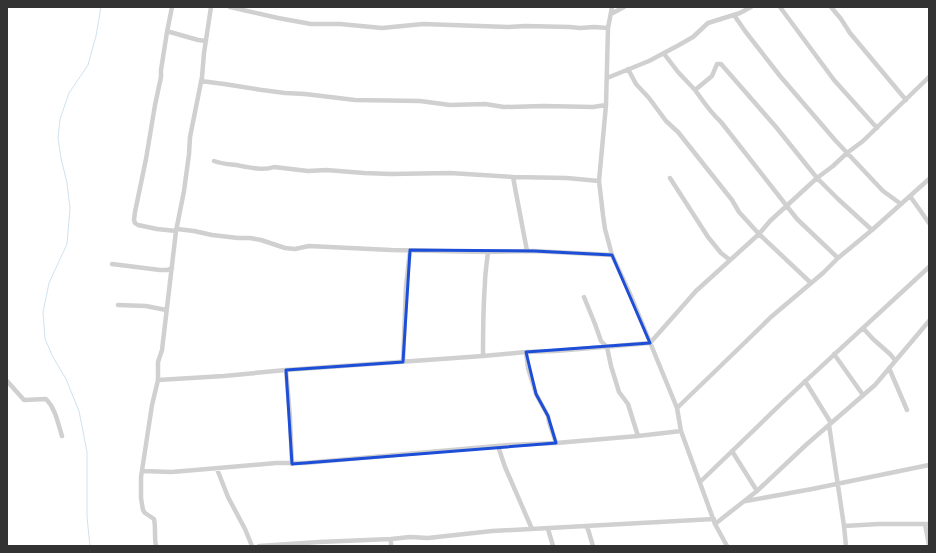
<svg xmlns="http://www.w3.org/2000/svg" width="936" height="553" viewBox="0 0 936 553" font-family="Poppins,sans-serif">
	<rect width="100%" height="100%" fill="#fff"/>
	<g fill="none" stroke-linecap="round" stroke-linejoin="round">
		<path stroke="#cfe2ee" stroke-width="1" d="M 90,546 L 87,517 L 87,452 L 79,411 L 66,379 L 53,357 L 45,339 L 43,312 L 49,283 L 67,244 L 70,208 L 67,183 L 61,158 L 58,138 L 60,119 L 69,93 L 88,65 L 96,36 L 101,7"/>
		<path stroke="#d0d0d0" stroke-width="4.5" d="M 230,7 L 278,18 L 311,24 L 340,24 L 382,28 L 423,24 L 508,27 L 525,26 L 570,27 L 580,28 L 594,27 L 608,28
			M 612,7 L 608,28 L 606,105 L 599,181 L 603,215 L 605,229 L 612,255 L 631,296 L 677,408 L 681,431 L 685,442 L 715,524 L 727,546
			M 780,7 L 834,80 L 877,128
			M 831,7 L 841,19 L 850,33 L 906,100
			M 611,14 L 624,7
			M 734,15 L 745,31 L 780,76 L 835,140 L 883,191 L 901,204
			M 167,32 L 172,7
			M 665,53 L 665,55 L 678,72 L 695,90 L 712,76 L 717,64 L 721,64 L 776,127 L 817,178 L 838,199 L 872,230
			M 628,69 L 636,84 L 649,98 L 666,121 L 678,132 L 732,200 L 739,212 L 759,234 L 811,283
			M 607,78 L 649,61 L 679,45 L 693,37 L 708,23 L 740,13 L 751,7
			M 201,81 L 224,84 L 262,90 L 285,93 L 305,94 L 355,100 L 420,101 L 450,105 L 485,104 L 504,107 L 544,106 L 593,107 L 606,105
			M 695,90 C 703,101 710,112 721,122 L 797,219 L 838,258
			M 214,161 C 222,164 228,164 236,165 C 247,167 263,171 274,167 L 308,171 L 326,170 L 364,173 L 391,174 L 450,173 L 513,177 L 567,178 L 599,181
			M 513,177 L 527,251
			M 670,178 L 708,237 L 721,253 L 730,260
			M 910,196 L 929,223
			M 177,229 L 194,231 L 212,235 L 238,238 L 250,238 L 261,240 L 285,248 L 295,249 L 309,246 L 391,250 L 488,252 L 534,251 L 612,255
			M 176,231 L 157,229 L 138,225 L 135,223 L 134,220 L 135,212 L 146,159 L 155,105 L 161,77 L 161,70 L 167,32 L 170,32 L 198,40 L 206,41
			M 112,264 L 160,270 L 167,270 L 172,268
			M 584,297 L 595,324 L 601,341 L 607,347 L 611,366 L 619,392 L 628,404 L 638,436
			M 118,305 L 146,306 L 166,310
			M 863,328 L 873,339 L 890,354 L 895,360
			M 526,352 L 528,368 L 536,394 L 548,416 L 549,422 L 556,443
			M 834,354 L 863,395
			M 483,356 C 483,332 483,308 485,283 C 485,273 487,262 488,252
			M 403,362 L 406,286 L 410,250
			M 889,368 L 907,410
			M 286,370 L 290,417 L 292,464
			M 158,380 L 224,376 L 286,370 L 483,356 L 526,352 L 556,351 L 650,343 L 696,291 L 759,234 L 770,221 L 817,178 L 833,166 L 847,153 L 863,141 L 929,77
			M 7,381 L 24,400 L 46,399 C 56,409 58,424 62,436
			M 805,381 L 831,423
			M 677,408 L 734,353 L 771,317 L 823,273 L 838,258 L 872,230 L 929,179
			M 829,425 L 844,526 L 846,546
			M 498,446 L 505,467 L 532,529
			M 732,451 L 757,491
			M 217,469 L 228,497 L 245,529 L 252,546
			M 143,471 L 172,472 L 276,463 L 305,463 L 508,445 L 556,443 L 638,436 L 681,431
			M 700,482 L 785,400 L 929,267
			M 746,501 L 812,489 L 929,465
			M 715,524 L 757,491 L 807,444 L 875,385 L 929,321
			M 925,524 L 929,545
			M 587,526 L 593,546
			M 844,526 L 879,524 L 929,524
			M 548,529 L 553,546
			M 391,539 L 410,537 L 428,538 L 492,531 L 714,519
			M 156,546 C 154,537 156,528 154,519 L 145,513 L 143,510 L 141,498 L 141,477 L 152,405 L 158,380 L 158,362 L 162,350 L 176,231 L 184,191 L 189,154 L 190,137 L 202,77 L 204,53 L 211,7
			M 259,546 L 319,542 L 391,539 L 391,546"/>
	</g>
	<path fill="none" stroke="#1d4ed8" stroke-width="3" stroke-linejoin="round" d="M 410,250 L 534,251 L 612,255 L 650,343 L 526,352 L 536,394 L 548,416 L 556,443 L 292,464 L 286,370 L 403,362 Z"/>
	<rect width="936" height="553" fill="none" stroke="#333333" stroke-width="16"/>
</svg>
